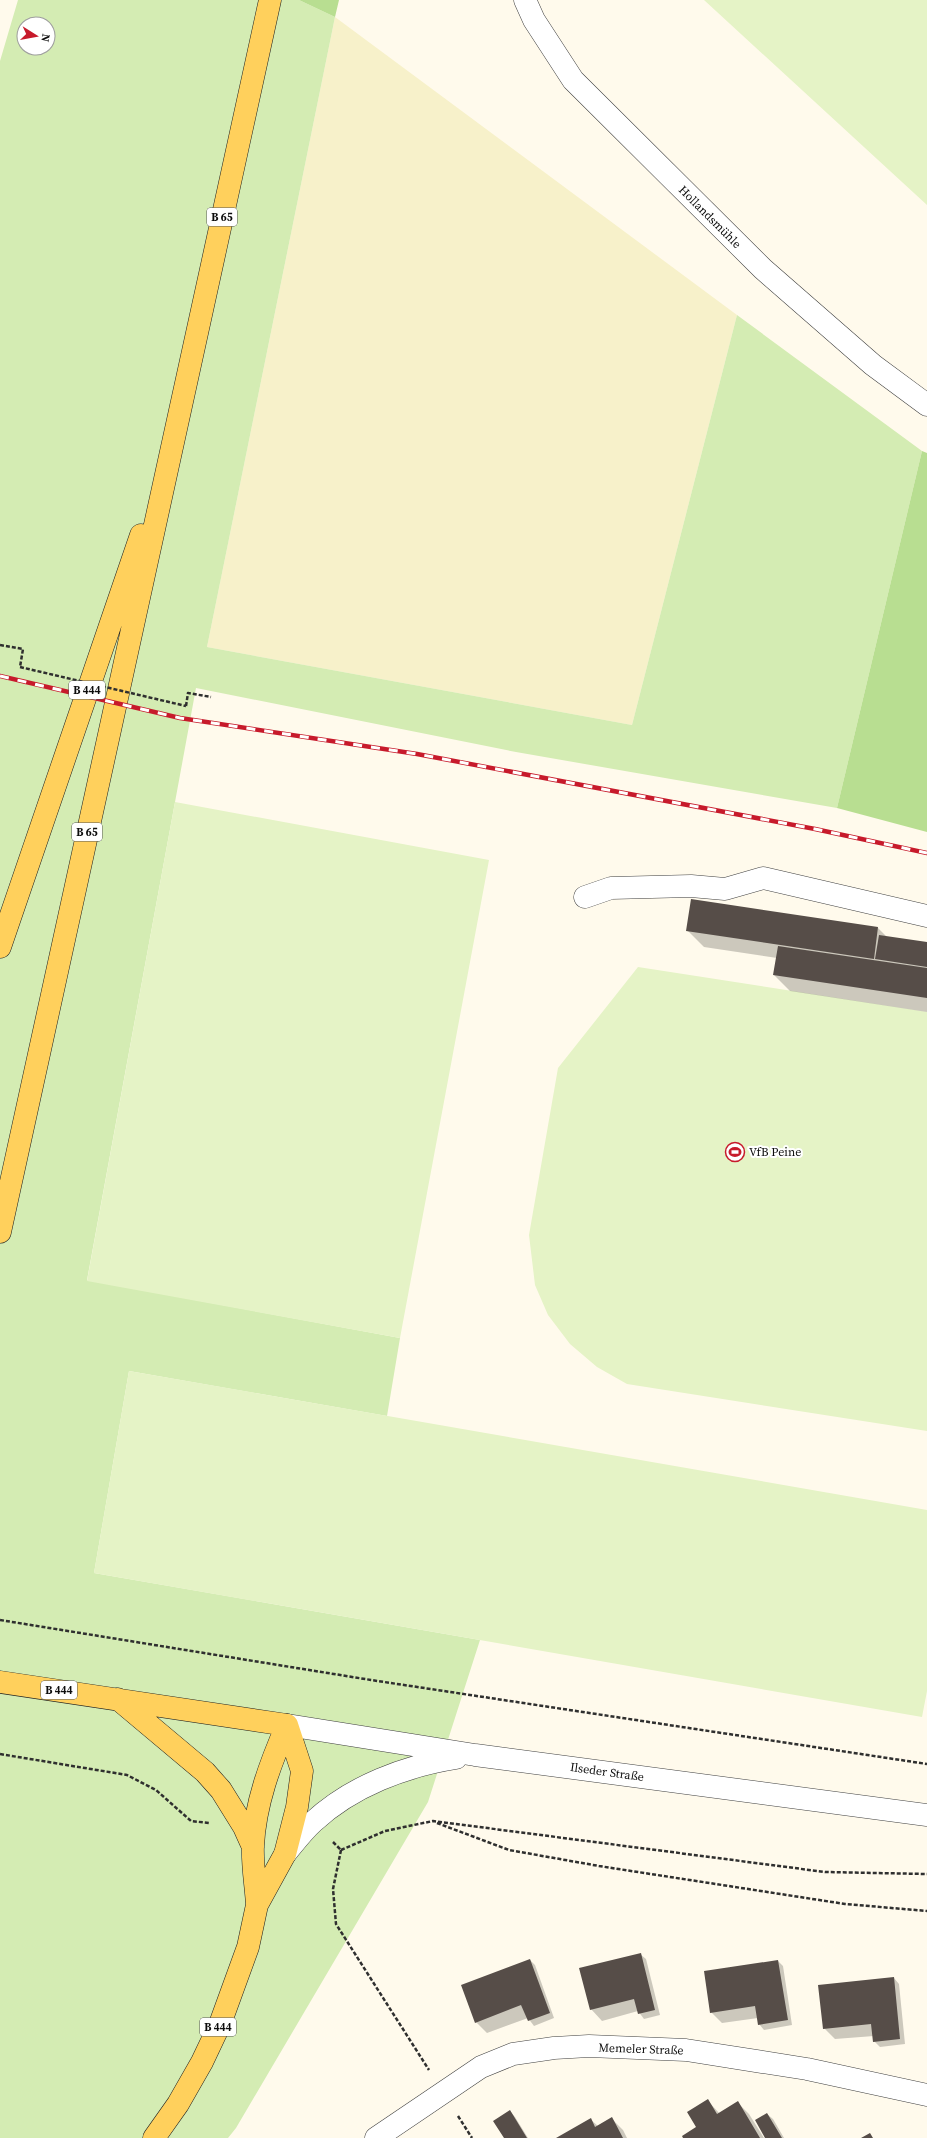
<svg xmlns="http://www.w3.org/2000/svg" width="927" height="2138" viewBox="0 0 927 2138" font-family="'Source Serif 4',serif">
	<rect width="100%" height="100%" fill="#fffaec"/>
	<path fill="#f7f1ca" d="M 335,17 L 737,315 L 632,725 L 207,647 Z"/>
	<path fill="#d4ecb3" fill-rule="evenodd" d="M 18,0 L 299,0 L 335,17 L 207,647 L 632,725 L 737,315 L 922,451 L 837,808 L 516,752 L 196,688 L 87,1280 L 400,1338 L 387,1416 L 129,1371 L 94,1573 L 480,1640 L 428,1802 L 236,2128 L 228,2138 L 0,2138 L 0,61 ZM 24,24 L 48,24 L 48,48 L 24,48 Z"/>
	<path fill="#b8de91" d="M 299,0 L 339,0 L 335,17 Z
		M 922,451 L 927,453 L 927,832 L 837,808 Z"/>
	<path fill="#e5f3c6" d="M 704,0 L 927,0 L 927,205 Z
		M 175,802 L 489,860 L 400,1338 L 87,1281 Z
		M 638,967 L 927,1012 L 927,1431 L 627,1384 L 597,1367 L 570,1344 L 548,1315 L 535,1285 L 529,1235 L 558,1068 Z
		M 129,1371 L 927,1510 L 927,1691 L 922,1717 L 94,1573 Z"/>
	<path fill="#0003" d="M 878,928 L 887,937 L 927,943 L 927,1012 L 790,991 L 774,975 L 777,958 L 704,947 L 687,930 Z
		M 640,1954 L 646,1959 L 660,2015 L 644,2019 L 638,2011 L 602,2021 L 591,2009 Z
		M 530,1960 L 535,1965 L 554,2018 L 534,2026 L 528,2018 L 487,2033 L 476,2022 Z
		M 778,1961 L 783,1966 L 792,2025 L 764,2030 L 759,2024 L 758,2018 L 722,2023 L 711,2012 Z
		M 894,1978 L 899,1984 L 905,2044 L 880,2047 L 874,2041 L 874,2036 L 835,2039 L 824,2028 Z
		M 708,2101 L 720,2114 L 738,2103 L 749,2114 L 764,2138 L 684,2138 L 697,2127 Z
		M 510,2111 L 515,2117 L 528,2138 L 505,2138 Z
		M 767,2114 L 773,2119 L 784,2138 L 766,2138 Z
		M 590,2119 L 598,2126 L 612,2119 L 623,2130 L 627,2138 L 558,2138 Z"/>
	<path fill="#564d48" d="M 691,899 L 878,927 L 874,959 L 686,931 Z
		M 879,935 L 927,942 L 927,967 L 875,959 Z
		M 778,946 L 927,968 L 927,998 L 773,975 Z
		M 641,1953 L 655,2010 L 638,2014 L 634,1999 L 590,2010 L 579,1968 Z
		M 530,1959 L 550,2013 L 528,2021 L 521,2005 L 475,2023 L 461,1985 Z
		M 778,1960 L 788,2020 L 758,2025 L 755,2006 L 710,2013 L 704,1971 Z
		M 894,1977 L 900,2039 L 873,2042 L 871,2024 L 823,2029 L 818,1985 Z
		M 708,2099 L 717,2114 L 738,2101 L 760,2138 L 683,2138 L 682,2136 L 696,2127 L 687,2112 Z
		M 510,2110 L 527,2138 L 504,2138 L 493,2121 Z
		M 767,2113 L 782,2138 L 765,2138 L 755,2120 Z
		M 612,2117 L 623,2138 L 556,2138 L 591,2118 L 595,2127 Z
		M 870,2133 L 873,2138 L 861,2138 Z"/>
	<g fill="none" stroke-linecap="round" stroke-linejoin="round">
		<g stroke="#404040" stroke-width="23">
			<path id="minor" d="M 525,0 L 534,20 L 573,80 L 763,269 L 873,365 L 927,405
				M 585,897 L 611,888 L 691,886 L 725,889 L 763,878 L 927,916
				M 287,1725 L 475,1755 L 927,1815
				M 285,1854 C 294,1843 303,1831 313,1822 C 352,1786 405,1766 456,1758
				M 376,2138 L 481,2067 L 513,2054 L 554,2048 L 589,2046 L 686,2050 L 807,2069 L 927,2095"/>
		</g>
		<g stroke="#1e1e1e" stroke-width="23">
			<path id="major" d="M 0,947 L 141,535
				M 0,1232 L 270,0
				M 0,1682 L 287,1725
				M 118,1699 L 205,1772 L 221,1790 L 244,1827 L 253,1847
				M 257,1905 C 256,1886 252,1865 253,1846 C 255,1804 270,1764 287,1725
				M 154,2138 L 178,2104 L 202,2062 L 220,2024 L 248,1947 L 257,1905 L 285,1854 L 297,1807 L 302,1771 L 287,1725"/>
		</g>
		<path stroke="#2f2f2f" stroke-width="2.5" stroke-dasharray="4 2" stroke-linecap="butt" d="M 0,645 L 23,649 L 20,667
			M 186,706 L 188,693 L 211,697
			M 0,1620 L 371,1680 L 927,1764
			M 0,1754 L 127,1775 L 156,1790 L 191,1821 L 209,1823
			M 437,1823 L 509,1850 L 599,1866 L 845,1904 L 927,1911
			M 333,1842 L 341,1850
			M 341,1850 L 385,1831 L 433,1821 L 825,1872 L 927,1874
			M 341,1850 L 333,1889 L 336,1924 L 429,2070
			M 458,2116 L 472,2138"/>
		<use href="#minor" stroke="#fff" stroke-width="22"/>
		<use href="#major" stroke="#ffd05c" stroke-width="22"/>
		<g stroke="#c71a2b" stroke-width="4.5">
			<path id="rail" d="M 0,676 L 180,718 L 417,754 L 815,829 L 927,853"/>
		</g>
		<use href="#rail" stroke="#fff" stroke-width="3" stroke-dasharray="9" stroke-linecap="butt"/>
		<path stroke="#2f2f2f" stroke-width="2.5" stroke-dasharray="4 2" stroke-linecap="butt" d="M 20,667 L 186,706"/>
	</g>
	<defs>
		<g id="stadium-ring" transform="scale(1)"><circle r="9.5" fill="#fff" stroke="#c71a2b" stroke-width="1.5"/><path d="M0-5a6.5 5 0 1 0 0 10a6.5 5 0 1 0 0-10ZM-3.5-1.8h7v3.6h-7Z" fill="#c71a2b"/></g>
	</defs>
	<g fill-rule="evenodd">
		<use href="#stadium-ring" x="735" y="1152"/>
	</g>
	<g text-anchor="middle" stroke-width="4" stroke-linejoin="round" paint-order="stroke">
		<g fill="#fff" stroke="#565656" stroke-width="1">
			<rect x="207" y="208" width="30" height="18" rx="3"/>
			<rect x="69" y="681" width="36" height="18" rx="3"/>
			<rect x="72" y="823" width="30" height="18" rx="3"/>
			<rect x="41" y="1681" width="36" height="18" rx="3"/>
			<rect x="200" y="2018" width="36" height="18" rx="3"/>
		</g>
		<g font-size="11" font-weight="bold" fill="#0d0d0d">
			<text x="222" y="221">B 65</text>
			<text x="87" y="694">B 444</text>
			<text x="87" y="836">B 65</text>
			<text x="59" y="1694">B 444</text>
			<text x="218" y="2031">B 444</text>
		</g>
		<g font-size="12" fill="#0d0d0d" stroke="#fff">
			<text transform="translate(710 217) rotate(45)" y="4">Hollandsmühle</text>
			<text transform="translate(607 1772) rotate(8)" y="4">Ilseder Straße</text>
			<text transform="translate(641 2049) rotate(2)" y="4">Memeler Straße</text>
		</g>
		<g font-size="12" fill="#0d0d0d" stroke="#fff" text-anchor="start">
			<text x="749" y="1156">VfB Peine</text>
		</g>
	</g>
	<g transform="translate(36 36) rotate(101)"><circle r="19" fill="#ffffff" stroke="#9e9e9e"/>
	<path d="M0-3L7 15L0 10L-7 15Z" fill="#c71a2b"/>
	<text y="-6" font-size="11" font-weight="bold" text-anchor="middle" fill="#0d0d0d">N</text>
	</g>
</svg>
